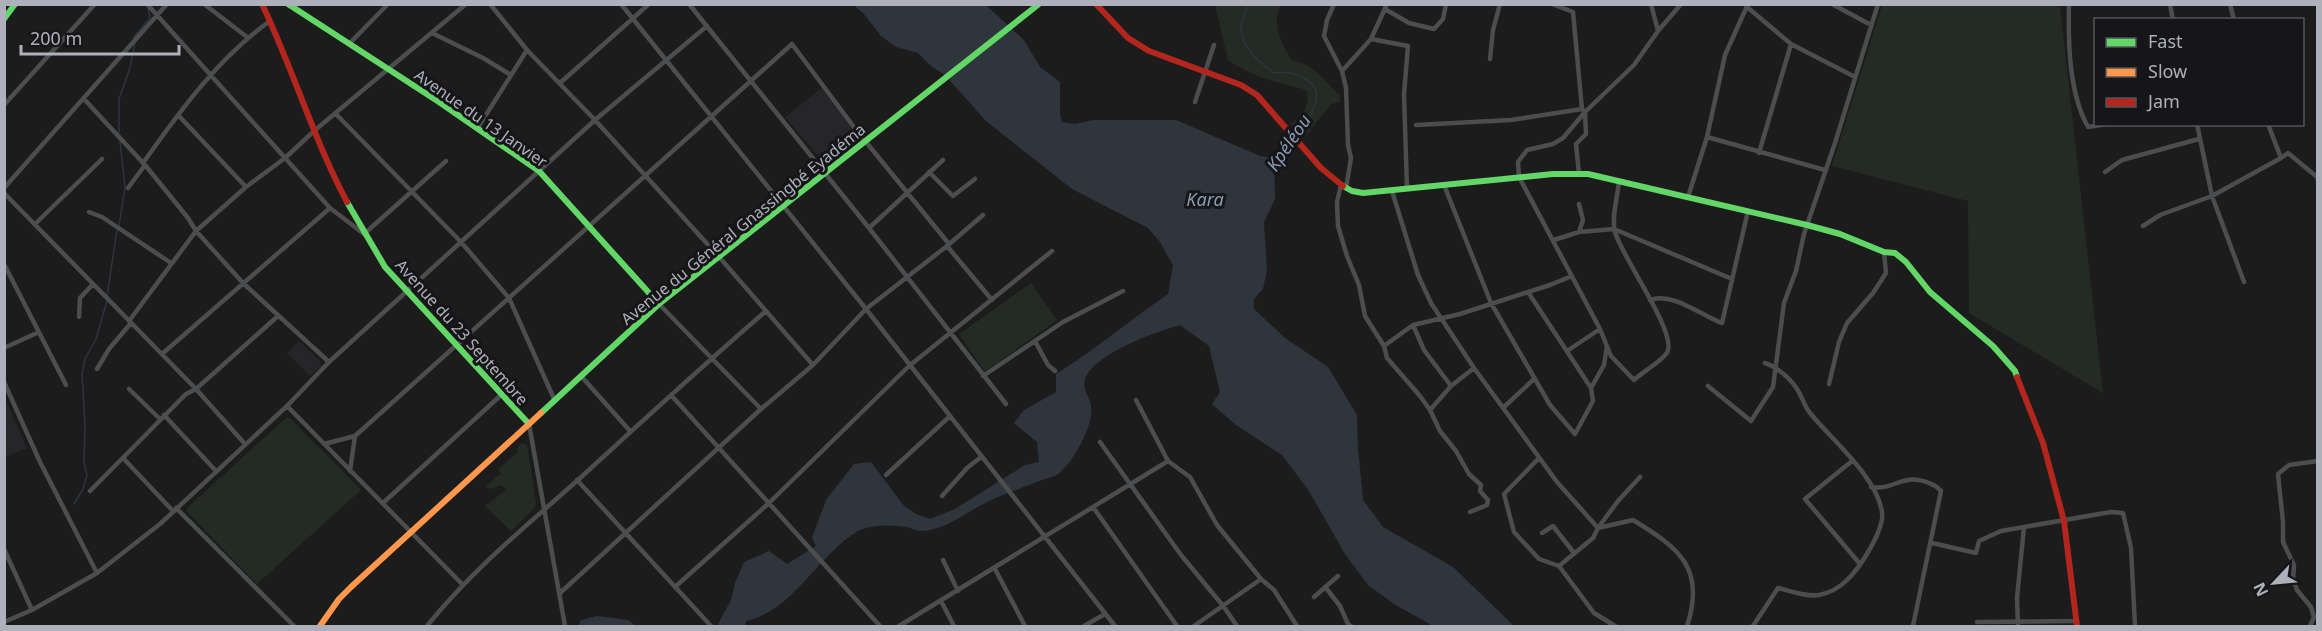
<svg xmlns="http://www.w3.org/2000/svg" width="2322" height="631" viewBox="0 0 2322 631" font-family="'Noto Sans',sans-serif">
	<rect width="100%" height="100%" fill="#1c1c1c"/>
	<path fill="#262628" d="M 822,88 L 860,138 L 829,164 L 825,164 L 785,117 Z
		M 299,341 L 320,361 L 321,366 L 310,376 L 287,353 Z
		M 5,399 L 27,448 L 5,457 L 4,457 Z"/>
	<path fill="#242b25" d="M 1215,5 L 1281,5 C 1271,21 1281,45 1292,60 C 1318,66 1322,80 1340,95 L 1340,102 L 1331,104 L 1304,138 L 1290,124 C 1303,114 1310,108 1307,91 L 1303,89 C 1274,82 1253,77 1228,60 Z
		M 1882,5 L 2060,5 L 2103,393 L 1969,313 L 1968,201 L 1832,166 Z
		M 1031,283 L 1057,320 L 985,372 L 959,334 Z
		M 286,418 L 290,418 L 361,490 L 257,584 L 187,512 L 187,508 Z
		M 522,443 L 527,445 L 536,504 L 535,507 L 511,531 L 485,506 L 506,490 L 501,485 L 492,489 L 485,487 L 500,474 L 503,476 L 498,469 L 518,452 L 516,449 Z"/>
	<path fill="#2f353d" d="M 852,4 L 986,5 L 1024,40 L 1040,67 L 1060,82 L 1060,115 L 1062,122 L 1075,124 L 1093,120 L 1176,120 L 1260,156 L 1269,157 L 1274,162 L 1275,199 L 1264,222 L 1267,270 L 1263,289 L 1254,299 L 1254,309 L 1285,338 L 1328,367 L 1357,415 L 1358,448 L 1363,500 L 1383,527 L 1453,567 L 1514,626 L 1433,626 L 1394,604 L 1368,585 L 1345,554 L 1309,491 L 1282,455 L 1236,425 L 1212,404 L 1220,392 L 1209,346 L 1180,325 C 1156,332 1092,354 1085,380 C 1082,390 1090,397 1091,406 C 1094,425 1073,463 1058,474 C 1054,477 1047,478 1042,480 C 1025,487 1007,493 991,500 C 969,510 945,531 921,531 C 916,531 911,528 907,527 C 892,525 872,524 858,531 C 817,555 795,610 746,621 L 745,626 L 717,626 L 731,600 L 735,583 L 744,562 L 769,551 L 787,564 L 816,546 L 812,538 L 826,500 L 854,464 L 871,462 L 904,506 L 916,514 L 930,519 L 955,509 L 1025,465 L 1039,462 L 1037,442 L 1014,423 L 1024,410 L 1056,392 L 1056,374 C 1095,350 1130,320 1168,294 L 1173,265 L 1160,242 L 1148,228 L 1072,189 L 986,121 L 944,74 L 932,67 L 918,53 L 896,47 L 881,36 L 864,14 Z
		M 597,616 L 629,620 L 635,626 L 578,626 L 581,620 Z"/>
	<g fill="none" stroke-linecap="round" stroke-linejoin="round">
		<path stroke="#2f353d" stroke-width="1.5" d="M 1249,4 C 1246,12 1241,20 1241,27 C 1241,47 1259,62 1274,73 C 1287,71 1294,73 1306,79 C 1329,92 1308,122 1295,136
			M 134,37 L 150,18 L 148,8
			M 119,133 L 119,99 L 130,68 L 135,42
			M 1273,163 L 1282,156 L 1292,140
			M 119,226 L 125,187 L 120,141
			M 107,296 L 117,230
			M 74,504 L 83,489 L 87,475 L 84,463 L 85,425 L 82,374 L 85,359 L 96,339 L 107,301"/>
		<path stroke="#4c4d4f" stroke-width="4.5" d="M 147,4 L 330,208 L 364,234 L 446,161
			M 204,4 L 247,37
			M 490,4 L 527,50 L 595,120 L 720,258 L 813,365
			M 621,4 L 866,309 L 1115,626
			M 689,4 L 869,228 L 1006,404
			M 1334,4 L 1327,20 L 1324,36 L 1342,71 L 1346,88 L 1348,145 L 1351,158 L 1346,188
			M 1552,4 L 1573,12 L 1582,109 L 1585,112 L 1586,134 L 1576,144 L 1579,174
			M 1651,4 L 1658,31
			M 1832,4 L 1871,25
			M 2069,4 C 2068,43 2069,93 2088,127 L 2107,124
			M 2170,4 L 2173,20
			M 2230,4 L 2234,20
			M 1747,7 L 1791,44 L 1855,77
			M 1385,9 L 1409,23 L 1434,29 L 1443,19 L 1446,4
			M 432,33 L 483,58 L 511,75
			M 1371,39 L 1408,46 L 1404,94 L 1407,189
			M 349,44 L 388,4
			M 1490,59 L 1493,30 L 1500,4
			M 1342,71 L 1371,39 L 1387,4
			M 560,83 L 649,4
			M 84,99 L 145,165 L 188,218 L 196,231 L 243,283 L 329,362
			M 1195,102 L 1214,45
			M 4,105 L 95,4
			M 336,114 L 461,242 L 509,298 L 555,401
			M 179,116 L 246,187
			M 2197,124 L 2212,196 L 2244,282
			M 1416,125 L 1511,120 L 1582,109
			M 477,129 L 527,50
			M 1707,137 L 1825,170
			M 866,142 L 949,244
			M 1759,153 L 1791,44
			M 2281,158 L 2288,153 L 2317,177 L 2318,180
			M 143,163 C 180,111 218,58 270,21
			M 929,172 L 953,196 L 975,179
			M 2105,172 L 2122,160 L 2199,139
			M 1341,185 L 1337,202 L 1338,226 L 1347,256 L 1359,285 L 1365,316 L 1384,346 L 1387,358 L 1420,396 L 1430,410 L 1440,431 L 1456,451 L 1469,474 L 1481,485 L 1480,491 L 1488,500 L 1487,505 L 1470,512
			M 1444,185 L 1491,303 L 1550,405 L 1575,434 L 1593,401 L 1591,388 L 1604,365 L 1607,346
			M 4,188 L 167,4
			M 128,188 L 145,165
			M 1392,191 L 1418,275 L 1431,303 L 1474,368 L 1557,482 L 1598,528 L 1633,520 C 1679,548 1706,568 1687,626
			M 4,193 L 196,389 L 245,444
			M 1688,197 L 1707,137 L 1725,55 L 1748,4
			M 89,212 L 102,217 L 171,263
			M 35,224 L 102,159
			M 2143,226 L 2160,215 L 2212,196 L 2281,158 L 2268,124
			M 869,228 L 943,160
			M 1579,232 L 1583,220 L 1579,204
			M 1554,240 L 1579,232 L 1614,229 L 1732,279
			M 947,246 L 992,300
			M 4,264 L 66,385
			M 1528,292 L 1591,388
			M 1650,300 C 1674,292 1700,315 1722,323 L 1748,211
			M 659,304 L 761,409
			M 79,317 L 80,298 L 93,284
			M 129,321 L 196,231 L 246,187 L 285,158 L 314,131 L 466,4
			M 1413,325 L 1424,350 L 1451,386 L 1430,410
			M 1600,329 L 1611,356 L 1634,380 C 1641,373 1667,358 1668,350 C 1674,328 1623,259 1615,232 C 1611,217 1618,196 1619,181
			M 1035,341 L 1048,365 L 1055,371
			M 1384,346 L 1413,325 L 1460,314 L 1550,285 L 1572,276
			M 4,348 L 39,332
			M 1567,351 L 1600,329 L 1519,177 L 1518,162 L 1527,150 L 1553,144 L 1563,138 L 1585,112 L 1634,65 L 1658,31 L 1681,4
			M 162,354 L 330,208
			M 97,369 L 109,349 L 131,323
			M 581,376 L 630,431
			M 983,376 L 1063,322 L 1123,291
			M 4,382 L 40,462 L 97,573
			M 1829,384 L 1839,342 L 1847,323 L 1873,293 L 1886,273 L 1884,252
			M 1451,386 L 1474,368
			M 1708,386 L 1751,421 L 1773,387 L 1784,303 L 1796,271 L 1804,234 L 1835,143 L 1878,4
			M 129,389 L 160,419
			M 671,395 L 880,626
			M 1136,400 L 1168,461 L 1190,477 L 1217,525 L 1261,579 L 1274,590 L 1297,626
			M 287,406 L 463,585
			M 1504,407 L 1534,379
			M 164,415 L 216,471
			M 529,424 L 565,626
			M 1100,442 L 1181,555 L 1224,607 L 1237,626
			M 324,444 L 355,436 L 792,44 L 865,142
			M 123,458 L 173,511
			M 1539,458 L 1504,494 L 1514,532 L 1539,559 L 1559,566
			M 1852,461 L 1805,499 L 1860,564
			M 350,471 L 355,436
			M 886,475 L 949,417
			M 577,480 L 711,626
			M 1871,487 C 1895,491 1901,472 1929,483 C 1934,485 1937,486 1941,491 L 1913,626
			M 90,491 L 186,394 L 196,389 L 278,316
			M 942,496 L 967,468 L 981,457
			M 383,503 L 500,396
			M 1093,507 L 1177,626
			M 176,508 L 294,626
			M 1542,533 L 1553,526 L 1574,553
			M 1932,543 L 1976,553 L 1979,541 L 2001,531 L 2111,512 L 2123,513 L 2131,548 L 2135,626
			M 4,549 L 32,610
			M 943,560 L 958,591
			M 995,569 L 1025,626
			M 675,587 L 769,503 L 909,366 L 1052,251
			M 1326,588 L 1340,606 L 1348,624 L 1351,626
			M 559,594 L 761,409 L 813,365 L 866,309 L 947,246 L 983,215
			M 1314,597 L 1338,576
			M 941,601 L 954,626
			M 4,622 L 32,610 L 97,573 L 160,524 L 287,406 L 329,362 L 539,171 L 595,120 L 707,26
			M 1977,622 L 2076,621
			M 427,626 C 471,571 526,526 578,480 C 640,423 702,366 766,311
			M 899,626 L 1168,461
			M 1084,626 L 1105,614
			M 1194,626 L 1261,579
			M 1615,626 L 1594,613 L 1559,566 L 1593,538 L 1598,528 L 1618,501 L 1640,477
			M 1753,626 L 1778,588 C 1791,591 1806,597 1819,595 C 1829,593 1840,587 1847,580 C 1860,568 1885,529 1882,512 C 1877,477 1831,439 1810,413 C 1804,406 1802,396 1797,389 C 1790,378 1777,367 1765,363
			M 2018,626 L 2017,598 L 2024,527
			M 2310,626 L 2314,617 L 2311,607 L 2297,590 L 2293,580 L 2294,565 L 2283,542 L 2283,522 L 2278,474 L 2289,465 L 2318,461"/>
		<path stroke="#63d668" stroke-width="6" d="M 288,4 L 439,102 L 539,171 L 659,304
			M 4,19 L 15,4
			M 1343,186 L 1352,191 L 1363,193 L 1553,174 L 1588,174 L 1807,225 L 1840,234 L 1884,252 L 1895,253 L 1906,262 L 1930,292 L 1993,346 L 2015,371 L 2017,377
			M 347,202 L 385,267 L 529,424
			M 541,413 L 659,304 L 1039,4"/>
		<path stroke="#ff974d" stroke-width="6" d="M 320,626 L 339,599 L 351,587 L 541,413"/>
		<path stroke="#b3261e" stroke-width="6" d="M 262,4 C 293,69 313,138 347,202
			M 1096,4 L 1128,38 L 1149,51 L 1241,85 L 1257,95 L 1321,168 L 1343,186
			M 2017,377 L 2043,443 L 2064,521 L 2077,626"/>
	</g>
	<g text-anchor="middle" stroke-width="6" stroke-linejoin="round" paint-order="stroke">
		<g font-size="16" fill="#aeb1bb" stroke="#161618">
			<text transform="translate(481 118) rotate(35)" y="6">Avenue du 13 Janvier</text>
			<text transform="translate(743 224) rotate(-39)" y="6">Avenue du Général Gnassingbé Eyadéma</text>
			<text transform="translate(462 332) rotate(48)" y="6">Avenue du 23 Septembre</text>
		</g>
		<g font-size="18" font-style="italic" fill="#889bb4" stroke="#161618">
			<text transform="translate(1289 143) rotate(-56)" y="6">Kpéléou</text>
			<text x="1205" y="206">Kara</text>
		</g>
	</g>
	<rect width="2322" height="631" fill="none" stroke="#aeb1bb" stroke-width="12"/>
	<rect x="2094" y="18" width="210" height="108" fill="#161618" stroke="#535459" stroke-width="1.5"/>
	<rect x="2106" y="38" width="30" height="9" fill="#63d668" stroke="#535459" stroke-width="1.5"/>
	<text x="2148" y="48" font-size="18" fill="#aeb1bb">Fast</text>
	<rect x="2106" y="68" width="30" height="9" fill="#ff974d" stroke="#535459" stroke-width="1.5"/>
	<text x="2148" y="78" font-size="18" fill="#aeb1bb">Slow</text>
	<rect x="2106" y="98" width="30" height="9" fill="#b3261e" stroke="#535459" stroke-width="1.5"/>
	<text x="2148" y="108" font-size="18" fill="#aeb1bb">Jam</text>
	<g transform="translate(2274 583) rotate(244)" stroke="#161618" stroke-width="4.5" paint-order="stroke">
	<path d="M0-4.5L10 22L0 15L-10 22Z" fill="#aeb1bb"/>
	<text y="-9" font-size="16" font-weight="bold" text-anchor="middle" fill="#aeb1bb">N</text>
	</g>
	<path d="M21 45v9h158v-9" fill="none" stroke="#aeb1bb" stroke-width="3"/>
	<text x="30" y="45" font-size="18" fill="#aeb1bb" stroke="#161618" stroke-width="4.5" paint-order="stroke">200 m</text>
</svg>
